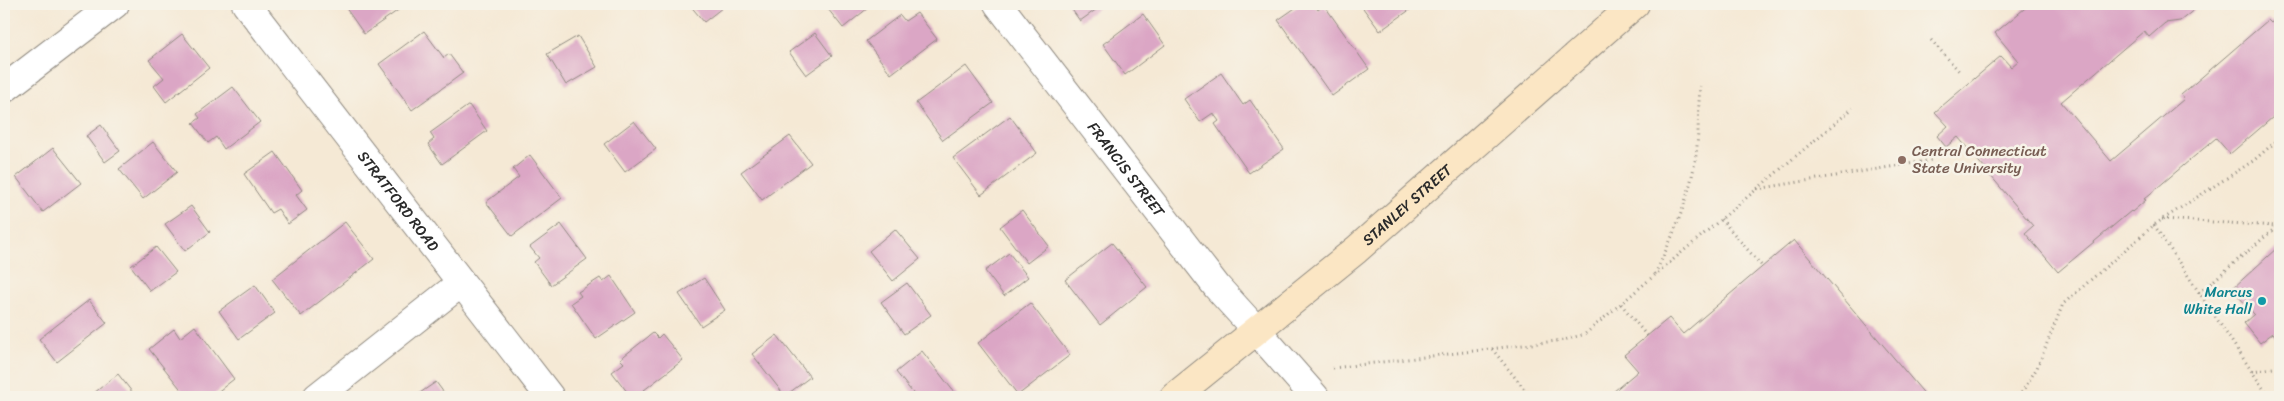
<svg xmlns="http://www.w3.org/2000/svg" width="2284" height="401" viewBox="0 0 2284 401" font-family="Sriracha,sans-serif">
	<rect width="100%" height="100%" fill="#f7f3e8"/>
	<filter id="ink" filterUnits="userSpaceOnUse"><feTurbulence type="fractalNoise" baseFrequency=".02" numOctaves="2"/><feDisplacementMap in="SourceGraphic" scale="10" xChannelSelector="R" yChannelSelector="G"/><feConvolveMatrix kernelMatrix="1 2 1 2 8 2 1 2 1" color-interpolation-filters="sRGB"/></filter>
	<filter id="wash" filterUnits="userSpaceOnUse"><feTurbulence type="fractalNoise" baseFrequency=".0096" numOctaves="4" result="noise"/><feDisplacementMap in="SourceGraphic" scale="20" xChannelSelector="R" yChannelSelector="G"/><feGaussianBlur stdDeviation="1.12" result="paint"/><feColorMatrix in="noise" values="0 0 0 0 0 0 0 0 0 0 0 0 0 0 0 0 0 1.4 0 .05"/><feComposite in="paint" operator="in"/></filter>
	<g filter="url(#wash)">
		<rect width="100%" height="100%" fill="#f5e9d5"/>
		<g id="blocks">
			<path fill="#dba6c5" d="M 343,4 L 407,4 L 364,34 Z
				M 689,4 L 727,4 L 704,22 Z
				M 824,4 L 873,4 L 843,28 Z
				M 1068,4 L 1104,4 L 1080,21 Z
				M 1301,4 L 1313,4 L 1318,10 L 1324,5 L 1369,69 L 1332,96 L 1278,20 Z
				M 1360,4 L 1418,4 L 1380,31 Z
				M 2030,4 L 2197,4 L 2195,9 L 2180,21 L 2165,23 L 2149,37 L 2144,31 L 2061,102 L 2111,161 L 2184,99 L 2181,95 L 2268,20 L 2271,23 L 2280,16 L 2280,111 L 2230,154 L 2216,138 L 2144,199 L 2146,200 L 2132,212 L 2131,211 L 2058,272 L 2025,233 L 2033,226 L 1958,137 L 1946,147 L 1937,136 L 1948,126 L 1935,112 L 2001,56 L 2011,67 L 2018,61 L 1995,33 Z
				M 917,13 L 937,39 L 891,74 L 866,41 L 900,15 L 905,21 Z
				M 1143,14 L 1165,45 L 1125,75 L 1103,44 Z
				M 424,31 L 444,58 L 449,54 L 463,73 L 412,110 L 379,64 Z
				M 815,33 L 832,56 L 806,75 L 789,52 Z
				M 182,34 L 209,68 L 166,102 L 154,86 L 164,78 L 149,60 Z
				M 578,36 L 597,67 L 566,85 L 547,54 Z
				M 966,66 L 993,103 L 943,140 L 916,103 Z
				M 1221,73 L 1243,105 L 1250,100 L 1284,149 L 1249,173 L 1215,124 L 1219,121 L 1213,113 L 1200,122 L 1184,99 Z
				M 233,87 L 260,122 L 224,149 L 216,137 L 208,143 L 193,123 L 200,118 L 197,114 Z
				M 469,105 L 487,131 L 442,164 L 428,144 L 434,139 L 430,133 Z
				M 1010,116 L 1037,153 L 981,195 L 953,158 Z
				M 634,121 L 656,149 L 625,172 L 604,144 Z
				M 101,125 L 120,151 L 105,162 L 86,136 Z
				M 790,136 L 811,163 L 762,200 L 741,172 Z
				M 153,142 L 177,172 L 143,199 L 119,169 Z
				M 53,148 L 81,183 L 43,212 L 16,177 Z
				M 275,152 L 302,190 L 296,195 L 307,210 L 288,224 L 278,209 L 271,213 L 244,174 Z
				M 530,155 L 562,198 L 512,236 L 486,202 L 519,177 L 513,169 Z
				M 191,206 L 210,232 L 185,251 L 165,224 Z
				M 1022,210 L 1049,246 L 1027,263 L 1000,227 Z
				M 345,222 L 374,259 L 301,316 L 272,279 Z
				M 561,224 L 587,259 L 551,285 L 534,262 L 539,258 L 530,247 Z
				M 895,229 L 920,259 L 893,281 L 869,251 Z
				M 1794,240 L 1927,397 L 1607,397 L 1638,371 L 1624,355 L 1669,318 L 1683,334 Z
				M 1112,243 L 1147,287 L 1100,325 L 1065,280 Z
				M 156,247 L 176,272 L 150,291 L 131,266 Z
				M 2278,247 L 2280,249 L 2280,342 L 2273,333 L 2260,343 L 2244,323 L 2254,314 L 2232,289 Z
				M 1009,253 L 1028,277 L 1004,296 L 985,271 Z
				M 611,276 L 635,312 L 596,339 L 571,303 L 581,296 L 578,292 L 600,278 L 603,282 Z
				M 704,278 L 725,310 L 701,326 L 679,294 Z
				M 907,283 L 931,315 L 904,334 L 881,302 Z
				M 255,285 L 275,313 L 239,339 L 219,311 Z
				M 89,300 L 107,323 L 57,362 L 39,339 Z
				M 1030,303 L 1070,355 L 1018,395 L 978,343 Z
				M 195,326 L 234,379 L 211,397 L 187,397 L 149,349 L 174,329 L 180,338 Z
				M 653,333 L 658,338 L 662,334 L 683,360 L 635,397 L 631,397 L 612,372 L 624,363 L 620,359 Z
				M 777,335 L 810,377 L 785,396 L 752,354 Z
				M 922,351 L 958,397 L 916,397 L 896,372 Z
				M 118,374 L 136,397 L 89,397 Z
				M 436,382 L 447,397 L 414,397 Z"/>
		</g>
	</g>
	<g filter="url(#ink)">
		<use href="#blocks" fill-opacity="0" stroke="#908a80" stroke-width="1"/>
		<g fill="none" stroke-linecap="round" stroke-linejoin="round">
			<g stroke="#908a80" stroke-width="30">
				<g id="minor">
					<path id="s1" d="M 246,4 L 550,397"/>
					<path id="s2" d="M 998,4 L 1217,287 L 1257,331"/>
					<path d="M 4,89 L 115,4"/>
					<path d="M 317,397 L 461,283"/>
				</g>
			</g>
			<g stroke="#908a80" stroke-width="30">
				<path id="tertiary" d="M 1257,331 L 1315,397"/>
			</g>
			<g stroke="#908a80" stroke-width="30">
				<g id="secondary">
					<path id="s3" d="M 1174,397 L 1356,250 L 1635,4"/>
				</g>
			</g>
			<path stroke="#908a80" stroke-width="3" stroke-dasharray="1 4" stroke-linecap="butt" d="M 1931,40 L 1960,72
				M 1757,189 L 1932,160
				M 1721,219 L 1762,266
				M 2162,219 L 2277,226 L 2280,230
				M 2154,225 L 2269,397
				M 1655,274 C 1673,236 1690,197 1696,155 C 1699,133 1698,109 1700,86
				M 2199,293 L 2280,224
				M 1621,304 L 1647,336
				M 1492,349 L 1531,397
				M 1333,368 L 1564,340 L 1585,334 L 1853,108
				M 2252,371 L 2280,367
				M 2019,397 L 2037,368 L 2063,304 L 2154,225 L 2253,161 L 2280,138"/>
			<use href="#minor" stroke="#fff" stroke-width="28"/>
			<use href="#tertiary" stroke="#fff" stroke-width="28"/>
			<use href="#secondary" stroke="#fbe6c4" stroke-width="28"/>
		</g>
	</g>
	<circle fill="#8d6e63" stroke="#f7f3e8" stroke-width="2" cx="1902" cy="160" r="5"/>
	<circle fill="#0f9aa8" stroke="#f7f3e8" stroke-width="2" cx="2262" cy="301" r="5"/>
	<g text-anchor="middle" stroke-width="5" stroke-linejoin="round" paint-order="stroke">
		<g font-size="15" fill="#785e54" stroke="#f7f3e8" text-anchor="start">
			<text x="1912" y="156">Central Connecticut<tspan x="1912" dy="17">State University</tspan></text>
		</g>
		<g font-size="15" fill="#2b2b2b" stroke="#f7f3e8">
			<text dy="5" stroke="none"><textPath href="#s2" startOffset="209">FRANCIS STREET</textPath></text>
			<text dy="5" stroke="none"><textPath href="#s1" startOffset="249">STRATFORD ROAD</textPath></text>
			<text dy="5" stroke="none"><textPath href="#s3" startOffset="302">STANLEY STREET</textPath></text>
		</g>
		<g font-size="15" fill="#0d838f" stroke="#f7f3e8" text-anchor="end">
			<text x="2252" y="297">Marcus<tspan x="2252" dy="17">White Hall</tspan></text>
		</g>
	</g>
	<rect width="2284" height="401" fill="none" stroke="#f7f3e8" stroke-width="20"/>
</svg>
